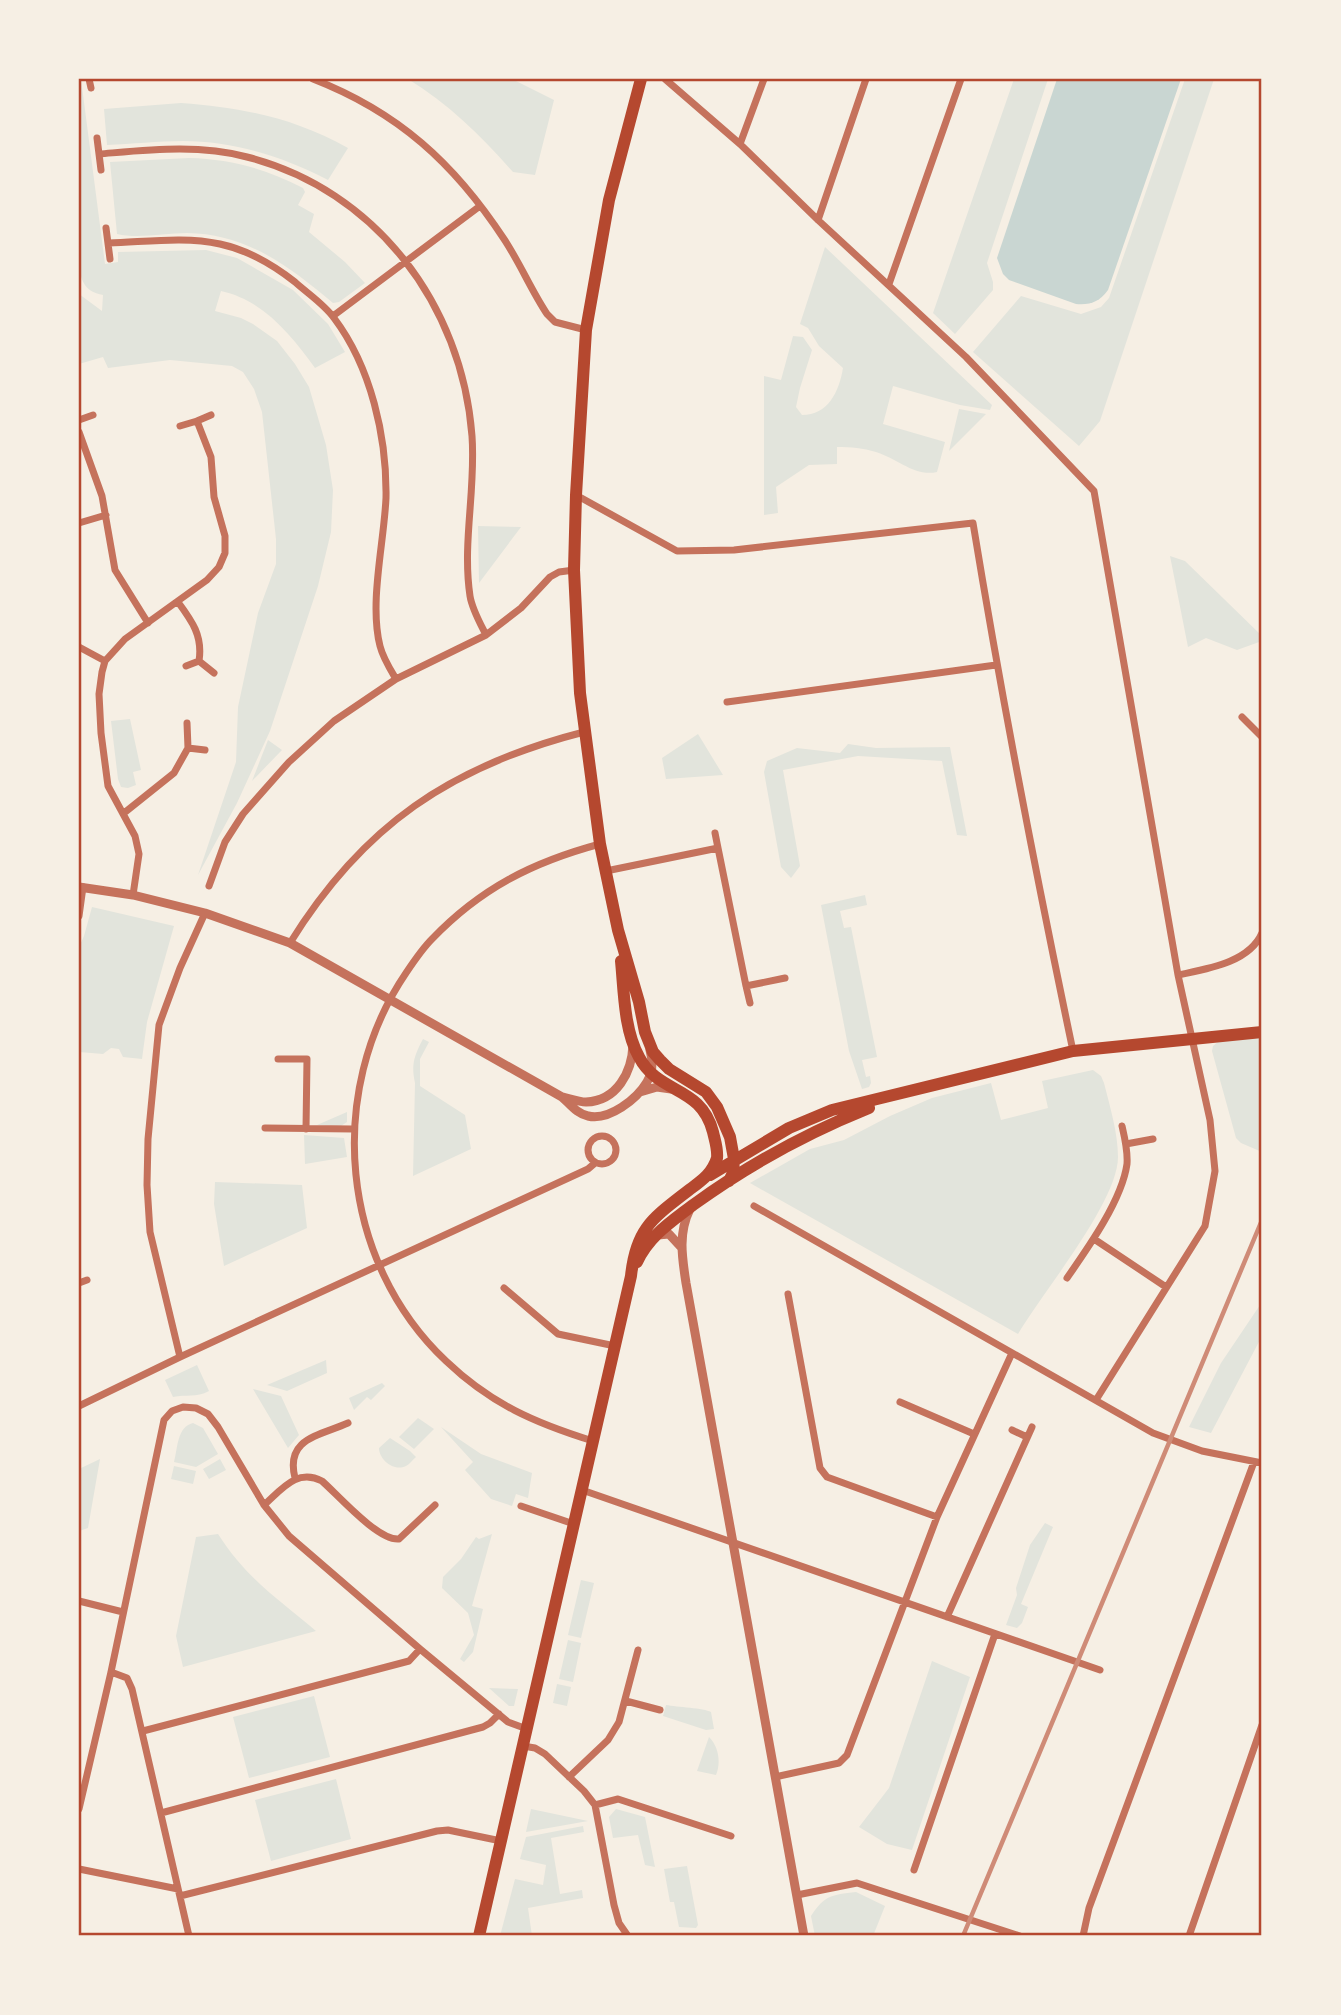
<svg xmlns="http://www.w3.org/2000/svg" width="1341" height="2015" viewBox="0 0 1341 2015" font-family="Raleway,sans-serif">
	<rect width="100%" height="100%" fill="#f6efe4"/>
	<path fill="#e2e4dc" d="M 79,79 L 81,79 L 105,264 L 118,262 L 118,252 L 206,250 L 237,258 L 293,290 L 328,324 L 345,352 L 315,368 C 291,335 263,300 221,291 L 215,311 L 241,318 L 253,324 L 277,341 L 295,364 L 309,387 L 326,445 L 333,490 L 331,532 L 318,586 L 270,731 L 237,803 L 198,875 L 236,762 L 238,707 L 258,613 L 276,564 L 276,539 L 262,412 L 254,389 L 243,372 L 232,366 L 170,360 L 108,368 L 103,357 L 79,364 L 79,294 L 102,311 L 103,295 C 86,292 81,282 79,266 Z
		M 408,79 L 512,79 L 554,100 L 535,175 L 513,172 C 482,137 449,104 408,79 Z
		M 1014,79 L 1048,79 L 987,263 L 993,282 L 993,290 L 955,334 L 933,313 Z
		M 1185,79 L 1214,79 L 1100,421 L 1079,446 L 973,352 L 1021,296 L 1081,314 L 1101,307 L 1109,298 Z
		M 181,103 C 243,108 292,117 348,148 L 328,180 C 284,157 234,141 183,141 C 158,141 132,144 107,145 L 104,109 Z
		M 189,158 C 231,159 266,169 303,188 L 305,192 L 298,205 L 314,214 L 309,232 L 345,262 L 365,283 L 339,302 L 333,303 C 289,266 247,234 187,233 C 165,233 138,239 117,234 L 110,162 Z
		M 825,247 L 992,405 L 990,410 L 960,405 L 893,386 L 883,424 L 945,442 L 937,472 C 915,477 898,459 876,452 C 863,448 851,447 837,447 L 837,464 L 809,465 L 776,487 L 778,513 L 764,515 L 764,376 L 781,380 L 793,336 L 803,337 L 812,350 L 800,388 L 796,407 L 802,415 C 828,415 839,392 843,368 L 819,346 L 808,328 L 800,324 Z
		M 959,409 L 986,414 L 949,451 Z
		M 478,526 L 521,527 L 479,583 Z
		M 1170,556 L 1185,561 L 1262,636 L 1262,641 L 1237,650 L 1206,638 L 1188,647 Z
		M 130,719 L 141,770 L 133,772 L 136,785 L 128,788 L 121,787 L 118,779 L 111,721 Z
		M 698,734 L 723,775 L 666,779 L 662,758 Z
		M 268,740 L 282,750 L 252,781 Z
		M 848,744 L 876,748 L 950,747 L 967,836 L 957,835 L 942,761 L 858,756 L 783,770 L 800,866 L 791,878 L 781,867 L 764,772 L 767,761 L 797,748 L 840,753 Z
		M 865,895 L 867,905 L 840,911 L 844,928 L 851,927 L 877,1057 L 862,1060 L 866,1077 L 870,1076 L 871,1083 L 869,1087 L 862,1089 L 849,1051 L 821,905 Z
		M 92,907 L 174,926 L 147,1022 L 142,1059 L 123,1057 L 119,1049 L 111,1048 L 103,1054 L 79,1052 L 79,947 L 84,936 Z
		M 1262,1036 L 1262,1152 L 1241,1143 L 1236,1138 L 1212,1051 L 1213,1046 L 1219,1041 Z
		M 423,1039 L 429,1042 L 420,1059 L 420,1086 L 465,1115 L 471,1149 L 413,1176 L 415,1083 C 411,1065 414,1056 423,1039 Z
		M 1093,1070 L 1101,1076 L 1104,1083 C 1110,1107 1118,1133 1118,1157 C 1118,1202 1042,1293 1018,1334 L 750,1183 L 810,1149 L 844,1140 L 890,1116 L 932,1098 L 991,1083 L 1001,1120 L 1048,1108 L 1042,1081 Z
		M 347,1112 L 347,1122 L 341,1126 L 317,1125 Z
		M 304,1135 L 344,1138 L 347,1157 L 305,1164 Z
		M 215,1182 L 302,1185 L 307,1228 L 224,1266 L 214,1204 Z
		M 1262,1302 L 1262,1336 L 1211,1433 L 1189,1427 L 1221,1363 Z
		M 326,1360 L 327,1373 L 287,1391 L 267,1385 Z
		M 197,1365 L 209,1391 C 196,1398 186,1394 173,1397 L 165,1380 Z
		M 382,1383 L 385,1386 L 371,1400 L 367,1397 L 354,1410 L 349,1398 Z
		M 253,1389 L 281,1396 L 299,1435 L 288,1448 Z
		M 418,1418 L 434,1429 L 414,1449 L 399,1437 Z
		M 193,1423 L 203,1428 L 218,1454 L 196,1467 L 174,1462 C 178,1447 177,1427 193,1423 Z
		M 441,1427 L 481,1454 L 532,1473 L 528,1498 L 516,1494 L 512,1506 L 491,1499 L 465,1470 L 473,1462 Z
		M 390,1438 L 410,1451 L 416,1457 C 412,1460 410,1464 406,1466 C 393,1472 379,1459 379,1448 Z
		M 100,1459 L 88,1528 L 79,1531 L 79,1469 Z
		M 220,1459 L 226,1470 L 209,1479 L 203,1469 Z
		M 174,1466 L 196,1471 L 193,1484 L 171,1479 Z
		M 1045,1523 L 1053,1527 L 1021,1604 L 1028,1607 L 1022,1623 L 1017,1628 L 1006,1625 L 1017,1595 L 1016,1588 L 1030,1545 Z
		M 218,1534 C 246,1578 277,1598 316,1631 L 183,1667 L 176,1636 L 196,1537 Z
		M 492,1534 L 472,1606 L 483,1609 L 473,1652 L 464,1662 L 460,1659 L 474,1635 L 468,1613 L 442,1588 L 443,1577 L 461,1559 L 476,1537 L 479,1539 Z
		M 581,1580 L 594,1583 L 581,1638 L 568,1635 Z
		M 568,1640 L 581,1643 L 573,1682 L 559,1679 Z
		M 932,1661 L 970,1677 L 912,1850 L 887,1844 L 859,1827 L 889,1788 Z
		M 557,1684 L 571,1687 L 567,1706 L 553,1703 Z
		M 489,1688 L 518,1689 L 514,1706 L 509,1706 Z
		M 314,1696 L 330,1757 L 249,1778 L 233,1717 Z
		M 666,1705 C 677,1707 704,1708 711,1712 L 714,1729 L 706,1730 L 663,1716 Z
		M 709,1737 C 719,1747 721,1763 716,1775 L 697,1771 Z
		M 336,1779 L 351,1839 L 271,1861 L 255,1800 Z
		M 531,1809 L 588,1821 L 526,1832 Z
		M 616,1809 L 645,1817 L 655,1867 L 645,1865 L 638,1835 L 613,1838 L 609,1817 Z
		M 583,1826 L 584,1832 L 551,1838 L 560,1894 L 582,1890 L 583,1898 L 528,1908 L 532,1936 L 500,1936 L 515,1879 L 543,1885 L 546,1865 L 520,1859 L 526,1837 Z
		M 687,1866 L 698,1925 L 696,1928 L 679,1927 L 674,1902 L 670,1902 L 664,1869 Z
		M 856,1892 L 885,1906 L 873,1936 L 815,1936 L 811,1916 C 825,1895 831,1895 856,1892 Z"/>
	<path fill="#c9d6d2" d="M 1057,79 L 1181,79 L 1108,290 C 1099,302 1091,305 1076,304 L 1009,280 L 1003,274 L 997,258 Z"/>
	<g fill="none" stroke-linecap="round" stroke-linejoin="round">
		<path stroke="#c5725c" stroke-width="7" d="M 89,79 L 91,88
			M 313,79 C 398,112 454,163 504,239 C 520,263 531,290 547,314 L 555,322 L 586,330
			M 665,79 L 740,144 L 818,220 L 966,357 L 1094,491 L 1178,975 L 1210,1120 L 1215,1171 L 1205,1226 L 1096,1400
			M 97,138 L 101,170
			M 740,144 L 764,79
			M 99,154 C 148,150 198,144 247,157 C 376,190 462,305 472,436 C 476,489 462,543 470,596 C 472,609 480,623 486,635
			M 818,220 L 866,79
			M 106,228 L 110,259
			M 109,243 C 145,242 185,236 220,244 C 248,250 272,264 295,282 C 307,293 324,304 334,318 C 371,367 387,437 386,498 C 384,543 369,603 380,646 C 383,658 390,669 396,679
			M 889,284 L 961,79
			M 333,316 L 480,206
			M 79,420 L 93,415
			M 180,426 L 197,421
			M 79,432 L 102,496 L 115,570 L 148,623
			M 576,495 L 677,551 L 734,550 L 973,523 C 1002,700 1036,875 1073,1051
			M 79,523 L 106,515
			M 178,602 C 192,621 203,636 199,661 L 186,666
			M 79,647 L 105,661
			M 199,661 L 214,673
			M 727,702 L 996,665
			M 1242,717 L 1262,737
			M 188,748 L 205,750
			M 124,813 L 174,773 L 188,748 L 187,723
			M 715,833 L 718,848
			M 606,871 L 718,848 L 746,986 L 785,978
			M 209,886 L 225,842 L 243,814 L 289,762 L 334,721 L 396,679 L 486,635 L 521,608 L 550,577 L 559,572 L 574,570
			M 133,895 L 139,854 L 135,836 L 108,786 L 101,733 L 99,694 L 102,672 L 105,661 L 125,639 L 207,580 L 219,567 L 225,553 L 225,536 L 214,497 L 211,457 L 197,421 L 211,415
			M 79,916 L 83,887
			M 290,943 C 363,825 451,766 584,732
			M 1178,975 C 1206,969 1249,963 1262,933
			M 746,986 L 750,1003
			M 278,1059 L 307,1059 L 306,1129
			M 265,1128 L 353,1129
			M588 1150a14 14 0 1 1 28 0a14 14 0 1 1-28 0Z
			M 1126,1144 L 1153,1139
			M 754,1206 L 1153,1433 L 1202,1451 L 1262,1463
			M 1094,1239 L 1166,1287
			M 1067,1278 C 1088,1248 1122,1200 1127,1164 C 1128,1151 1125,1139 1122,1126
			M 79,1283 L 87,1280
			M 504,1288 L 558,1334 L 615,1346
			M 788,1294 L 820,1468 L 827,1477 L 937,1517
			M 180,1357 L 150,1232 L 147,1185 L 148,1139 L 159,1025 L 180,968 L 205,913
			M 900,1402 L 974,1434
			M 79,1406 L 180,1357 L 588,1169 L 595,1163
			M 1012,1430 L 1027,1437
			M 593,1441 C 535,1423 491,1404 446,1361 C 340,1261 325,1092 406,973 C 414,961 422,949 432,939 C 481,888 533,862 600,844
			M 295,1478 C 285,1438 319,1436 348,1423
			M 582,1490 L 1100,1670
			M 264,1505 C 282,1489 297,1468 322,1481 C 338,1495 378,1541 399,1539 L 435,1505
			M 521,1506 L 574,1524
			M 79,1601 L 123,1612
			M 947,1617 L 1032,1427
			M 111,1672 L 127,1678 L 132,1689 L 189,1936
			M 626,1701 L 660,1710
			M 143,1731 L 409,1661 L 420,1649
			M 523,1746 L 535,1748 L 545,1754 L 584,1791 L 595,1805 L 614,1905 L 619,1923 L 628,1936
			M 569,1777 L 608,1740 L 619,1722 L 638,1650
			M 775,1777 L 839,1763 L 847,1755 L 937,1517 L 1012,1353
			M 595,1805 L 618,1799 L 731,1836
			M 79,1809 L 111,1672 L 164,1420 L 172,1411 L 183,1407 L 196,1408 L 208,1414 L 218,1427 L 264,1505 L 289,1536 L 420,1649 L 508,1722 L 527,1729
			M 161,1813 L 483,1727 L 490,1723 L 499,1714
			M 79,1869 L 178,1889
			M 914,1870 L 995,1634
			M 797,1895 L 857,1883 L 1020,1936
			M 180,1896 L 437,1831 L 448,1830 L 501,1841
			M 1083,1936 L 1089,1908 L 1254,1462
			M 1189,1936 L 1262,1725"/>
		<path stroke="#c5725c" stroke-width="9" d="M 79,887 L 133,895 L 205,913 L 290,943 L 562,1097 C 570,1104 577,1114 588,1116 C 609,1121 637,1099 647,1082 C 653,1072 653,1061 650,1050
			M 640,1092 L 657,1087 L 671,1089
			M 563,1097 C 571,1099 579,1102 586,1102 C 617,1101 632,1072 633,1045
			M 690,1209 C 678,1233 682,1257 686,1283 L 804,1936
			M 658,1235 L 669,1234 L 681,1247"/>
		<path stroke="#b5482f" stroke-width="12" d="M 641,79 L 609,200 L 586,330 L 576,495 L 574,570 L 580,693 L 600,844 L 618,930 L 639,1002 L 645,1032 L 653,1052 L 660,1060 L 669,1069 L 706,1092 L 717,1107 L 730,1137 L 734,1159 L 733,1173 L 729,1181
			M 710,1175 L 789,1128 L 832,1110 L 1073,1051 L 1262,1032
			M 637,1262 C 649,1236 671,1222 693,1205 C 748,1165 807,1133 869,1108
			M 479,1936 L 631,1276 C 636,1228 653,1218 689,1190 C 701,1181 712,1174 717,1158 C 718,1149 715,1141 713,1132 C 701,1085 659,1095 639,1057 C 624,1030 624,992 621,961"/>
		<path stroke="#cf8b77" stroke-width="4.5" d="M 963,1936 L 1262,1220"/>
	</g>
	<rect width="1341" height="2015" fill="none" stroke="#f6efe4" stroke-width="161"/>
	<rect x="80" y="80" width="1180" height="1854" fill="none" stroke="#b5482f" stroke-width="2.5"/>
</svg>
